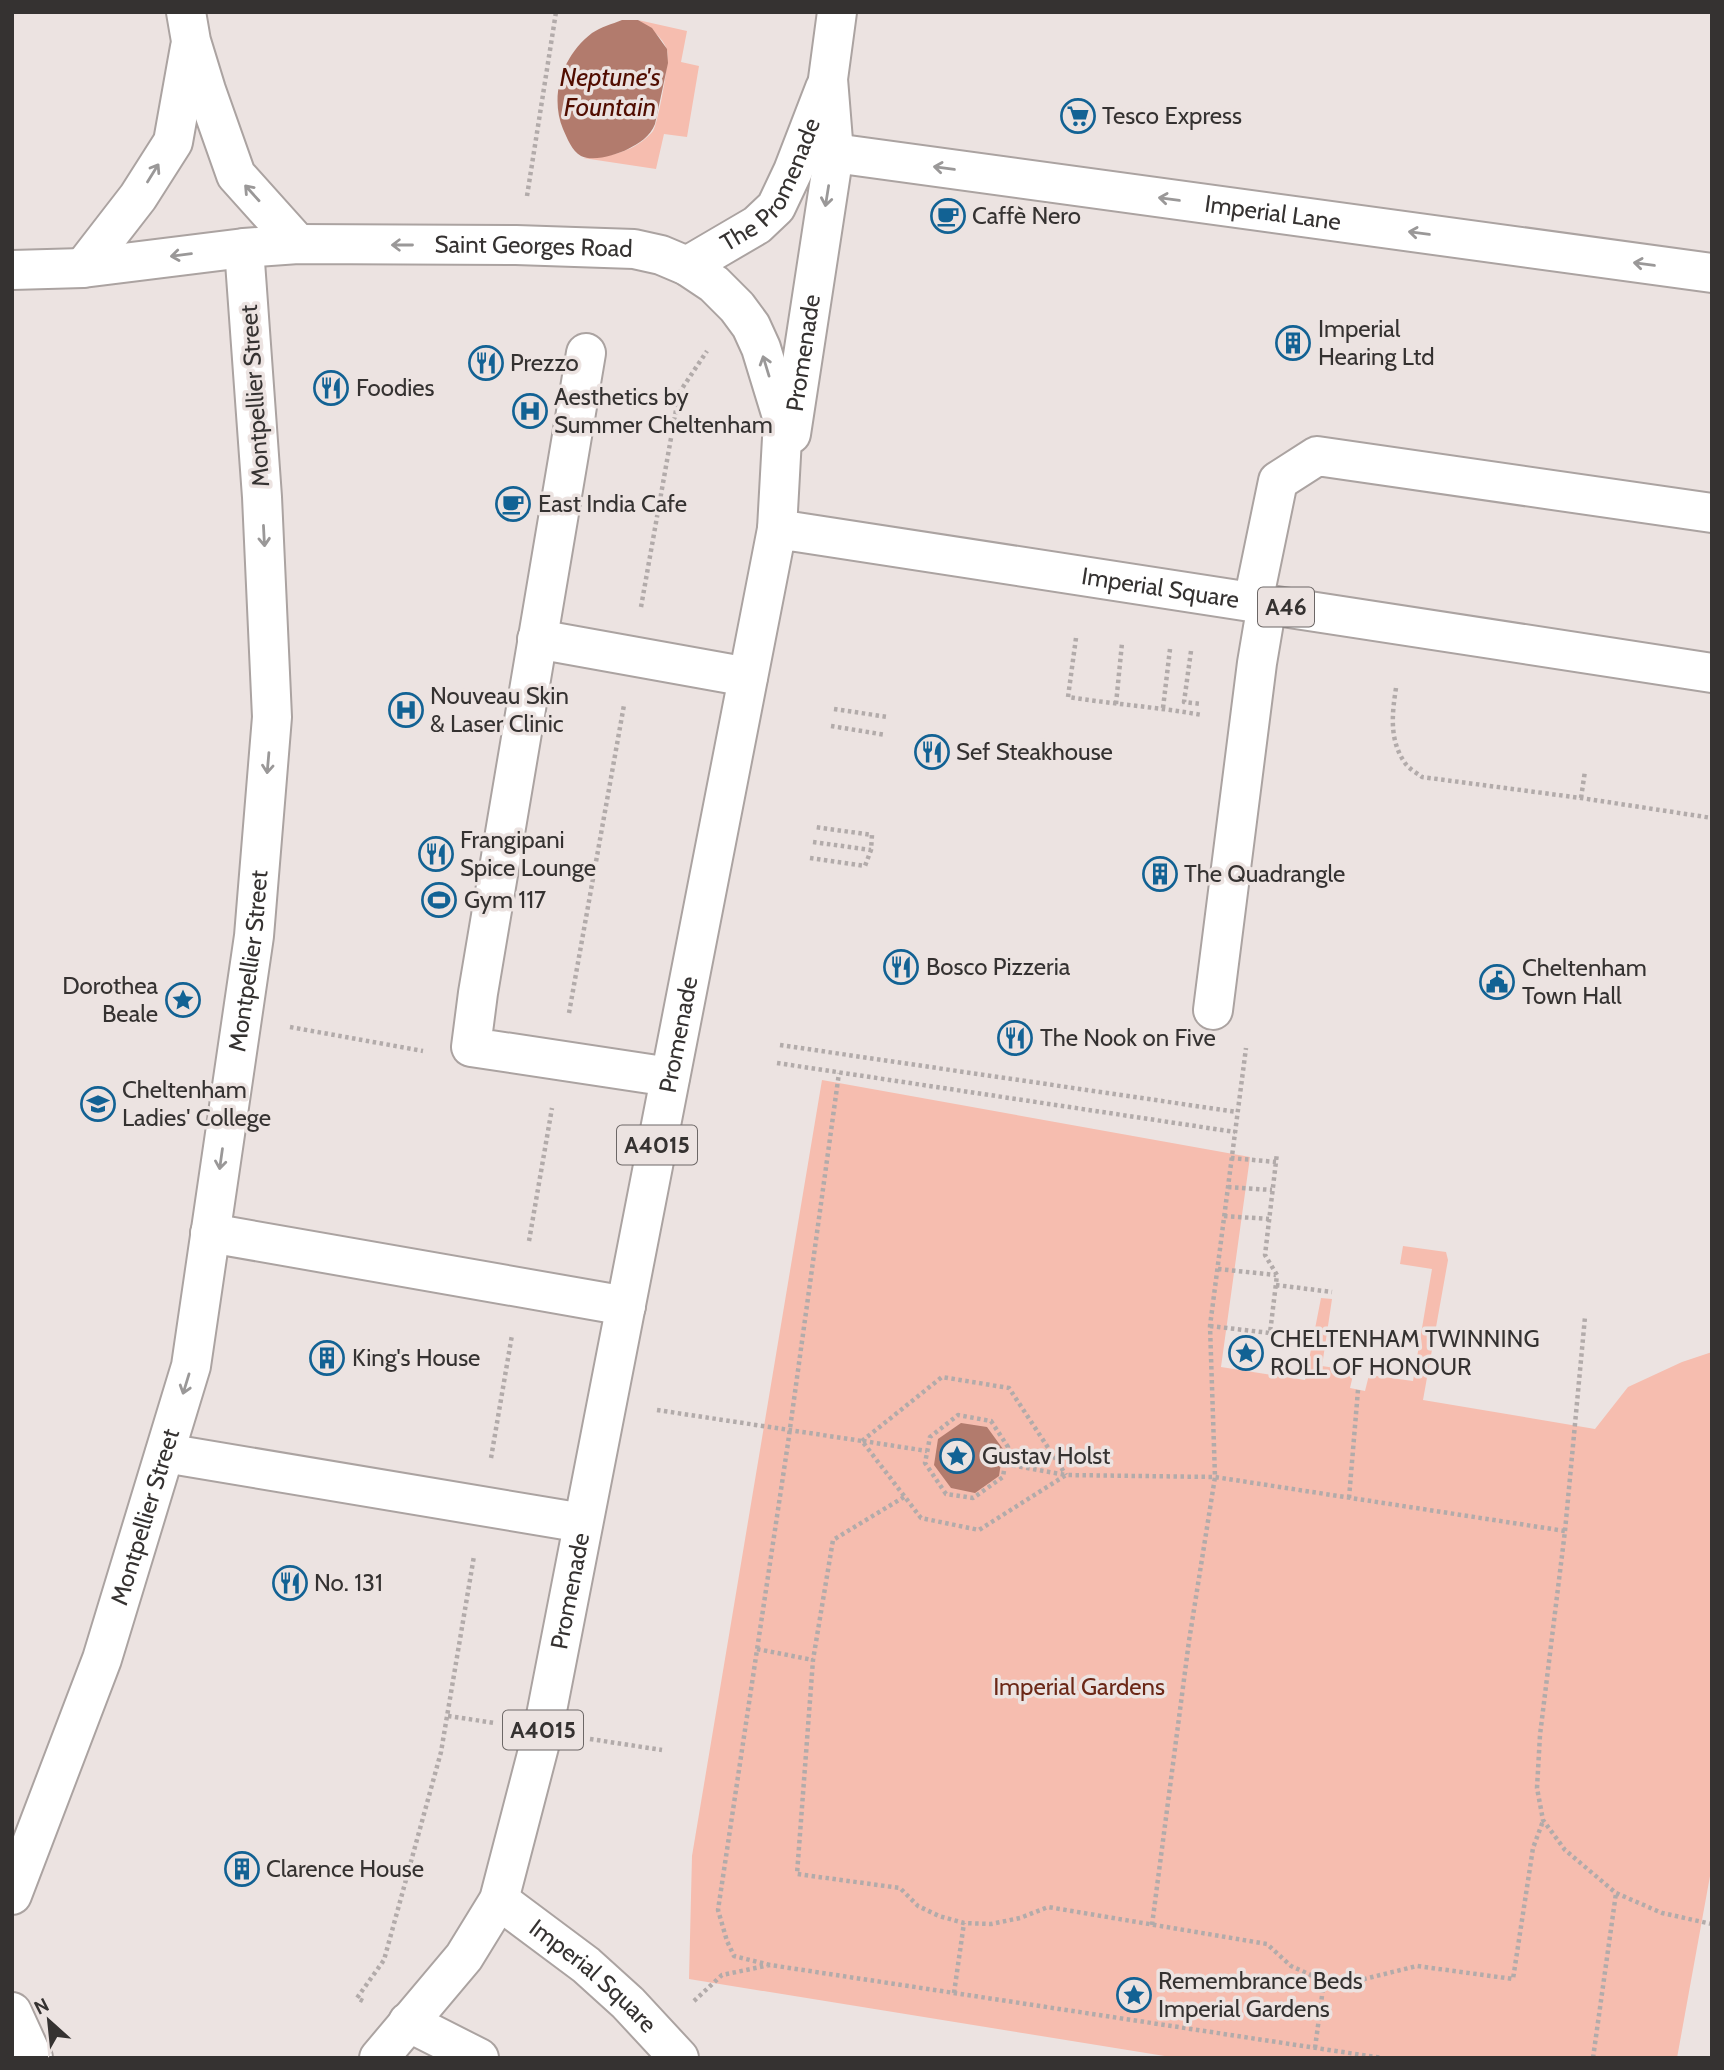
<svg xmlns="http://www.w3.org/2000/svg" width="1724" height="2070" viewBox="0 0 1724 2070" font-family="Cabin,sans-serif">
	<rect width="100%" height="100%" fill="#ece3e1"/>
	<path fill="#f6bdaf" d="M 638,20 L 687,31 L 681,62 L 699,66 L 687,137 L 664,134 L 656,169 L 583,158 C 605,157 627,154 645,139 C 648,136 651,134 653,131 C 658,123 670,60 667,50 C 663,37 649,27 638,20 Z
		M 822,1080 L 1250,1157 L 1221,1367 L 1305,1380 L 1321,1298 L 1332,1299 L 1322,1366 L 1354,1371 L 1350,1388 L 1365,1391 L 1369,1375 L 1413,1381 L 1432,1269 L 1400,1264 L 1403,1246 L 1446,1252 L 1448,1260 L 1423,1400 L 1595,1429 L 1628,1387 L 1682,1362 L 1712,1352 L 1712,1865 L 1677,2058 L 1177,2058 L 689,1979 L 692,1856 Z"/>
	<path fill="#b27b6d" d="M 622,20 L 638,20 L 652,28 L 667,49 L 668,63 L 655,124 C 650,137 639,143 628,149 C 616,155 593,162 581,156 C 572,151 567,138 563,129 C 549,95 563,55 592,33 C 601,27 612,24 622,20 Z
		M 961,1423 L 987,1427 L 1003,1449 L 999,1476 L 975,1493 L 951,1488 L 934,1465 L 938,1439 Z"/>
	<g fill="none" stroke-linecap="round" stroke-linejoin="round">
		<g stroke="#aba3a1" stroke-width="42">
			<g id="minor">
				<path d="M 186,12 L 191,41 L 206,90 L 236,175 L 298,244"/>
				<path id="s1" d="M 834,153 L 1712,273"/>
				<path id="s2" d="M 687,266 L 757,225 L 776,207 L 793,171 L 825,88"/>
				<path d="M 83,268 L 138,197 L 173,142 L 190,47"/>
				<path id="s3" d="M 12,270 L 83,268 L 244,248 L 298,244 L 516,245 L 634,249 L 661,255 L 687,266 L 714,284 L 737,307 L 751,326 L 761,348 L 783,420 L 777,529"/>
				<path d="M 586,353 L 478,993 L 471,1047 L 670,1077"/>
				<path id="s4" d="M 791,434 L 834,153 L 828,79 L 837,12"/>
				<path d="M 1253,602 L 1278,481 L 1317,456 L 1712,513"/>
				<path d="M 537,639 L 748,677"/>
				<path d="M 1213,1010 L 1257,663 L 1267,604"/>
				<path d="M 210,1233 L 626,1306"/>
				<path d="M 165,1453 L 583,1523"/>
				<path id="s5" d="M 12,1895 L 102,1659 L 191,1366 L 254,936 L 272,717 L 262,497 L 244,248"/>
				<path id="s6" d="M 499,1900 L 586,1965 L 628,2003 L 679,2058"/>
				<path d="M 12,2012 L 33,2058"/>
				<path d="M 408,2022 L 479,2058"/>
			</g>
		</g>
		<g stroke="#aba3a1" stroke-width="42">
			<g id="major">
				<path id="s7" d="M 379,2058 L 464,1957 L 499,1900 L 543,1731 L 777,529 L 1712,673"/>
			</g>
		</g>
		<path stroke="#b2abaa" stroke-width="4.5" stroke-dasharray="3.5 3.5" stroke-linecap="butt" d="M 527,196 L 556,12
			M 641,607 L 679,393 L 707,351
			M 1076,638 L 1068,697 C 1112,704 1157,707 1202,715
			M 1191,651 L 1184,702 L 1201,704
			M 1396,688 C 1392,714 1389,740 1405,763 C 1409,769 1417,773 1422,777 L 1581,798 L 1712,818
			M 1116,704 L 1122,643
			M 1163,708 L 1170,649
			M 834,709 L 888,717
			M 831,726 L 886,735
			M 1581,798 L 1585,771
			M 813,842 L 871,850
			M 810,858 L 865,866 L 871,850 L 872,835 L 815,827
			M 569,1013 L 624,705
			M 290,1027 L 423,1051
			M 780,1045 L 1237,1112
			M 777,1063 L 1235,1132
			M 1231,1158 L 1276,1162
			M 1228,1187 L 1272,1190
			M 1224,1216 L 1269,1219
			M 529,1241 L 552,1108
			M 1218,1269 L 1276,1275
			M 1276,1285 L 1332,1292
			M 1210,1326 L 1270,1333 L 1277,1275 L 1265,1255 L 1277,1153
			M 657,1410 L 862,1441 L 921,1518 L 979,1530 L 1066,1475 L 1215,1477 L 1565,1531 L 1540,1735 L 1537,1788 L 1543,1820 L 1565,1850 L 1616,1893 L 1662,1913 L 1712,1924
			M 862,1441 L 942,1377 L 1009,1388 L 1066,1475
			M 863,1441 L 927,1451
			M 491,1458 L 512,1335
			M 1005,1464 L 1003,1477 L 973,1498 L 946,1494 L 925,1463 L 930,1437 L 958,1415 L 991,1421 L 1008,1447 L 1005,1464 L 1066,1475
			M 904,1497 L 833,1540 L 813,1660 L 797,1874 L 900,1888 L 918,1906 L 939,1916 L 964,1923 L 991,1924 L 1020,1918 L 1048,1907 L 1267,1944 L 1291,1966 L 1324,1981 L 1356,1981 L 1417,1966 L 1513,1979 L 1533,1848 L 1543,1821
			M 1349,1498 L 1358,1390
			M 1565,1531 L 1585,1317
			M 757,1649 L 813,1660
			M 448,1716 L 495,1723
			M 590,1739 L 662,1750
			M 1152,1925 L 1189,1641 L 1215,1477 L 1210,1326 L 1246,1048
			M 770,1965 L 734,1956 L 727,1941 L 718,1910 L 788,1443 L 839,1073
			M 954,1993 L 964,1923
			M 363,2001 L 357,1998 L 384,1960 L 441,1752 L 474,1556
			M 694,2001 L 722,1975 L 770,1965 L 1382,2058
			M 1315,2048 L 1324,1981
			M 1593,2058 L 1616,1893"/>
		<use href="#minor" stroke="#fff" stroke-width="38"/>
		<use href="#major" stroke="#fff" stroke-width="38"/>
	</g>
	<defs><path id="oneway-shaft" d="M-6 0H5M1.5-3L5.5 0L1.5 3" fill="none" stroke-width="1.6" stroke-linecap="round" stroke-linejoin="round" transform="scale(1.75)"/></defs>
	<g stroke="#9a9898">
		<use href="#oneway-shaft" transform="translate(944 168) rotate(-172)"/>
		<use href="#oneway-shaft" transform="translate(153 173) rotate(-58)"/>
		<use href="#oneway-shaft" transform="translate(252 193) rotate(-132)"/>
		<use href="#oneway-shaft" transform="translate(827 196) rotate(99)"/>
		<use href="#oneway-shaft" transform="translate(1169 199) rotate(-172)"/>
		<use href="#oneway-shaft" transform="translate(1419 233) rotate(-172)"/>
		<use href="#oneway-shaft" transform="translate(402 245) rotate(-180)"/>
		<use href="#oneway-shaft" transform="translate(181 255) rotate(173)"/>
		<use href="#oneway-shaft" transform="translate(1644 264) rotate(-172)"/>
		<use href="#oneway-shaft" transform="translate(766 366) rotate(-107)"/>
		<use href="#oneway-shaft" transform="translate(264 536) rotate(87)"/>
		<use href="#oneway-shaft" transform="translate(268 763) rotate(95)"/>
		<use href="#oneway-shaft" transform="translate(221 1159) rotate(98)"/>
		<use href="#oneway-shaft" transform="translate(186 1384) rotate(107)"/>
	</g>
	<defs>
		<g id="supermarket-ring" transform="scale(1.75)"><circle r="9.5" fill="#ece3e1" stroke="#126294" stroke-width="1.5"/><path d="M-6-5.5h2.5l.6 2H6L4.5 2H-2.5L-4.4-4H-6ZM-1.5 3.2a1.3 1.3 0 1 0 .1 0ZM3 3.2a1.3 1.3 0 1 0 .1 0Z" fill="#126294"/></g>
		<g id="cafe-ring" transform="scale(1.75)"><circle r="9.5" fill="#ece3e1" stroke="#126294" stroke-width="1.5"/><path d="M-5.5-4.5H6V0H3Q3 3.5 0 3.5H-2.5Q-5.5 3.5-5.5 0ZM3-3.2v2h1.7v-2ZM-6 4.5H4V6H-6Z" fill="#126294"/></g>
		<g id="building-ring" transform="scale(1.75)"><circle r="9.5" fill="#ece3e1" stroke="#126294" stroke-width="1.5"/><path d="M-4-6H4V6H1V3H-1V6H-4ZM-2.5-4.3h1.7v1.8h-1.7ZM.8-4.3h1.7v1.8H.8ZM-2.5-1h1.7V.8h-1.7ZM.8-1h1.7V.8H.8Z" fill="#126294"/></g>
		<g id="restaurant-ring" transform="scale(1.75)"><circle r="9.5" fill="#ece3e1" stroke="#126294" stroke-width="1.5"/><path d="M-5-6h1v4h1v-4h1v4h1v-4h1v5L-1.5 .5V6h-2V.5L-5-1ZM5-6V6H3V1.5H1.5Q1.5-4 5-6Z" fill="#126294"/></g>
		<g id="hospital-ring" transform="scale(1.75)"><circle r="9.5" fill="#ece3e1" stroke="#126294" stroke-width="1.5"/><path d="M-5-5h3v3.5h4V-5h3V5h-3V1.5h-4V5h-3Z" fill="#126294"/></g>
		<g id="stadium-ring" transform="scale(1.75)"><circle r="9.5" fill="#ece3e1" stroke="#126294" stroke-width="1.5"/><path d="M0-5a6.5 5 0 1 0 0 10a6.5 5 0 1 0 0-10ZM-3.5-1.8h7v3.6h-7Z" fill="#126294"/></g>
		<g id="civic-ring" transform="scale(1.75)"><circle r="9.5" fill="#ece3e1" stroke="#126294" stroke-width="1.5"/><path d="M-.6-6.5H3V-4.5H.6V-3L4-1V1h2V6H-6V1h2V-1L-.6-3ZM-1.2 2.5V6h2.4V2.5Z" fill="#126294"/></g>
		<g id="sight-ring" transform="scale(1.75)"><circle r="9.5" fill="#ece3e1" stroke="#126294" stroke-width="1.5"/><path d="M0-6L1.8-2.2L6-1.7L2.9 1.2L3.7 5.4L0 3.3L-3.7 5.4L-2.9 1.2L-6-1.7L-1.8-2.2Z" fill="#126294"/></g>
		<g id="school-ring" transform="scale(1.75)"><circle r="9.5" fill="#ece3e1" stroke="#126294" stroke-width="1.5"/><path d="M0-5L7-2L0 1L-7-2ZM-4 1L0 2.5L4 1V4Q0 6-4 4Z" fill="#126294"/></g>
	</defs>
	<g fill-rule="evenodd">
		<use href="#supermarket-ring" x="1078" y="116"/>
		<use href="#cafe-ring" x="948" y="216"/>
		<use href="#building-ring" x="1293" y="343"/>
		<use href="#restaurant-ring" x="486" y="363"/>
		<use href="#restaurant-ring" x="331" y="388"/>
		<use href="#hospital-ring" x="530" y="411"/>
		<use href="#cafe-ring" x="513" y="504"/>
		<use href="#hospital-ring" x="406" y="710"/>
		<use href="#restaurant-ring" x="932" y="752"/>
		<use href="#restaurant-ring" x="436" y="854"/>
		<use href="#building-ring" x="1160" y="874"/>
		<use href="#stadium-ring" x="439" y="900"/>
		<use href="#restaurant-ring" x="901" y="967"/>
		<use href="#civic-ring" x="1497" y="982"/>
		<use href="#sight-ring" x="183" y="1000"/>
		<use href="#restaurant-ring" x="1015" y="1038"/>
		<use href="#school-ring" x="98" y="1104"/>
		<use href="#sight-ring" x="1246" y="1353"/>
		<use href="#building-ring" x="327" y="1358"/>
		<use href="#sight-ring" x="957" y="1456"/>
		<use href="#restaurant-ring" x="290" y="1583"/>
		<use href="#building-ring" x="242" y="1869"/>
		<use href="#sight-ring" x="1134" y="1995"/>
	</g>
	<g text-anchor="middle" stroke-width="7" stroke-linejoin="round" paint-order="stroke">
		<g fill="#ece3e1" stroke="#6c6766" stroke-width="2">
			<rect x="1258" y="587.5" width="56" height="39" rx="5"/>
			<rect x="617" y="1125.5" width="80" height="39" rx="5"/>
			<rect x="503" y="1710.5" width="80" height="39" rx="5"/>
		</g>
		<g font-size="23" font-weight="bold" fill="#353231">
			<text x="1286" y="615">A46</text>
			<text x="657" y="1153">A4015</text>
			<text x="543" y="1738">A4015</text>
		</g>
		<g font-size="24" fill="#353231" stroke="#ece3e1" text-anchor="start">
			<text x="1102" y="124">Tesco Express</text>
			<text x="972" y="224">Caffè Nero</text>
			<text x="1318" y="337">Imperial<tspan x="1318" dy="28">Hearing Ltd</tspan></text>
			<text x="510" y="371">Prezzo</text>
			<text x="356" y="396">Foodies</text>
			<text x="554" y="405">Aesthetics by<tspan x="554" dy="28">Summer Cheltenham</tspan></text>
			<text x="538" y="512">East India Cafe</text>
			<text x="430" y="704">Nouveau Skin<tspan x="430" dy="28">&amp; Laser Clinic</tspan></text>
			<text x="956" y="760">Sef Steakhouse</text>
			<text x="460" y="848">Frangipani<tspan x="460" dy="28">Spice Lounge</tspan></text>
			<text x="1184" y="882">The Quadrangle</text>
			<text x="464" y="908">Gym 117</text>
			<text x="926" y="975">Bosco Pizzeria</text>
			<text x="1522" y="976">Cheltenham<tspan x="1522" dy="28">Town Hall</tspan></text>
			<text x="158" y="994" text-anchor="end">Dorothea<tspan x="158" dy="28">Beale</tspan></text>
			<text x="1040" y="1046">The Nook on Five</text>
			<text x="122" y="1098">Cheltenham<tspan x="122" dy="28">Ladies' College</tspan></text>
			<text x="1270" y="1347">CHELTENHAM TWINNING<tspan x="1270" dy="28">ROLL OF HONOUR</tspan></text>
			<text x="352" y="1366">King's House</text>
			<text x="982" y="1464">Gustav Holst</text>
			<text x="314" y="1591">No. 131</text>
			<text x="266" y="1877">Clarence House</text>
			<text x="1158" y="1989">Remembrance Beds<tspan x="1158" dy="28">Imperial Gardens</tspan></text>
		</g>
		<g font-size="24" fill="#353231" stroke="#ece3e1">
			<text dy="8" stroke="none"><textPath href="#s2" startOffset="122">The Promenade</textPath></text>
			<text dy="8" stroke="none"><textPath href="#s1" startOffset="443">Imperial Lane</textPath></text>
			<text dy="8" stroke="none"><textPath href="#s3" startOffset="523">Saint Georges Road</textPath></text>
			<text dy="8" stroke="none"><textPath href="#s4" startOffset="82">Promenade</textPath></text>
			<text transform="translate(255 396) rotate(-94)" y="8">Montpellier Street</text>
			<text dy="8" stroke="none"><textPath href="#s7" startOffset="1986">Imperial Square</textPath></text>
			<text dy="8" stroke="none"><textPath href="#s5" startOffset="968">Montpellier Street</textPath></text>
			<text dy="8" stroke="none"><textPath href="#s7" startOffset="1083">Promenade</textPath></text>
			<text dy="8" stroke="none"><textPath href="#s5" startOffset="401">Montpellier Street</textPath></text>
			<text dy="8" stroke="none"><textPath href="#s7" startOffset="516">Promenade</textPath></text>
			<text dy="8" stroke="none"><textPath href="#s6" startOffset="121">Imperial Square</textPath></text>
		</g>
		<g font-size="24" fill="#6b2716" stroke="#ece3e1">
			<text x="1079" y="1695">Imperial Gardens</text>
		</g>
		<g font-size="26" font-style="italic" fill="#510d00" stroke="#ece3e1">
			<text x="610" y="86">Neptune's<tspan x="610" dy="30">Fountain</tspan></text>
		</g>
	</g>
	<rect width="1724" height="2070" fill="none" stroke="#353231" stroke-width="28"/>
	<g transform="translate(49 2021) rotate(333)" stroke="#ece3e1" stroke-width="5" paint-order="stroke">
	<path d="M0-5L12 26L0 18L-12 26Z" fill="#353231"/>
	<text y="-10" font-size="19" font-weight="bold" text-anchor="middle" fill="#353231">N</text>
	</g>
</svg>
